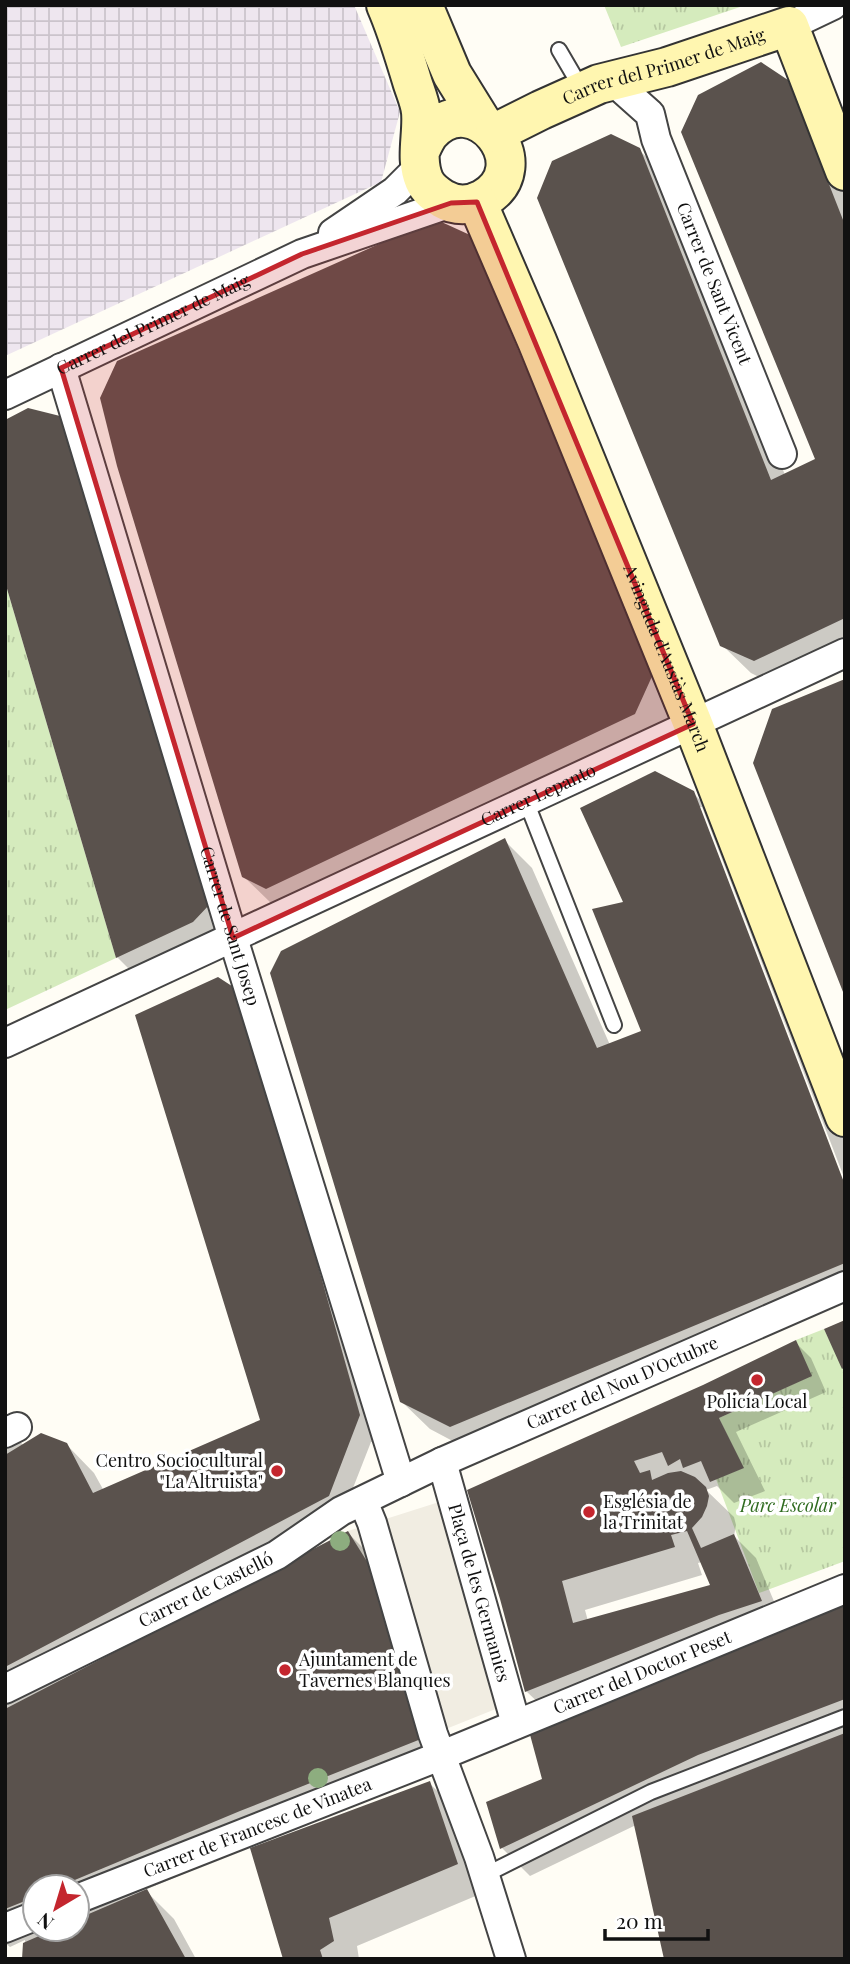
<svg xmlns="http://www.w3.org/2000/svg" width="850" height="1964" viewBox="0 0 850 1964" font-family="'Playfair Display',serif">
	<defs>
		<pattern id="industrial-grid" width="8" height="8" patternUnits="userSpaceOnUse" patternTransform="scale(1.75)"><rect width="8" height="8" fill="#eee6ef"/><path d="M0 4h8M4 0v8" fill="none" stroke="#cbc4cc"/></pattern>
		<pattern id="park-tufts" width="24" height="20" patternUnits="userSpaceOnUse" patternTransform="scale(1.75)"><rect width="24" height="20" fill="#d5ebbd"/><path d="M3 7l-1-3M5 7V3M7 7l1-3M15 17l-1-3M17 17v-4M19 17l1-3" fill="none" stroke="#b6c8a1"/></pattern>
	</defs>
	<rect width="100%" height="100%" fill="#fffdf5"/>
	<path fill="url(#industrial-grid)" d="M 5,5 L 354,5 L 400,112 L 381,182 L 5,356 Z"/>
	<path fill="url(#park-tufts)" d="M 604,5 L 746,5 L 621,47 Z
		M 5,582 L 116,958 L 5,1010 Z
		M 824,1329 L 843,1368 L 845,1367 L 845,1561 L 759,1593 L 716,1479 L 743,1468 L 719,1418 L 811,1376 L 796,1340 Z"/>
	<path fill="#f1ede2" d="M 458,1496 L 518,1700 L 421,1739 L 404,1686 L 373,1571 L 348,1531 Z"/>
	<path fill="#0003" fill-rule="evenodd" d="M 787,81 L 816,110 L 845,184 L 845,659 L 783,689 L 751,673 L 722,645 L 639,150 L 668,178 L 785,475 L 817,460 Z
		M 469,236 L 497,265 L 682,701 L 663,742 L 272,904 L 243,876 Z
		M 59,417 L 88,446 L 237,933 L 145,985 L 117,957 Z
		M 693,793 L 722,822 L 845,1143 L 845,1180 L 702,807 L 699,807 L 845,1190 L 845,1302 L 479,1455 L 430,1429 L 401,1401 L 504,840 L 532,868 L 610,1045 L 644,1032 L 626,903 Z
		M 218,979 L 387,1442 L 371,1442 L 344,1511 L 283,1567 L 348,1533 L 376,1561 L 448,1767 L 269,1838 L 145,1890 L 174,1919 L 196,1959 L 24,1959 L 25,1940 L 10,1947 L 5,1943 L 5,1425 L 24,1446 L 66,1444 L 94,1473 L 104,1491 L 265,1428 ZM 35,1887 L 77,1887 L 77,1929 L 35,1929 Z
		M 795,1342 L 811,1358 L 826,1392 L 736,1432 L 765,1491 L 734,1503 L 717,1486 L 706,1490 L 734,1517 L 736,1525 L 734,1536 L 756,1558 L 783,1623 L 549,1713 L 526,1691 L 502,1599 L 703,1387 ZM 702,1562 L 712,1586 L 588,1621 L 585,1610 L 702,1575 L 698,1563 Z
		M 845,1603 L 845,1959 L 636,1825 L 530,1876 L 502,1848 L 544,1780 Z
		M 429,1783 L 458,1811 L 485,1892 L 357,1946 L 359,1959 L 285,1959 Z"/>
	<path fill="#5a524d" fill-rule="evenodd" d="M 761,62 L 788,80 L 845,225 L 845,618 L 754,661 L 720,646 L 537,198 L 552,161 L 611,134 L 640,148 L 771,480 L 815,459 L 681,132 L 698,95 Z
		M 435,219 L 470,235 L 654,672 L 635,714 L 266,889 L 242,877 L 117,466 L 100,398 L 117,361 Z
		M 28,408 L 60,416 L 210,904 L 193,922 L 116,958 L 5,582 L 5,420 Z
		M 845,679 L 845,997 L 753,763 L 772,709 Z
		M 655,771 L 694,791 L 845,1185 L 845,1263 L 450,1427 L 400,1402 L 270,973 L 281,951 L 505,838 L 597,1048 L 641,1031 L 592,909 L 623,902 L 580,808 Z
		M 218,977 L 241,992 L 360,1415 L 329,1496 L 5,1667 L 5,1455 L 41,1433 L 67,1443 L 93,1493 L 260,1420 L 135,1015 Z
		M 845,1320 L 845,1367 L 842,1369 L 824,1329 Z
		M 796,1340 L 812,1376 L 719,1418 L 744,1468 L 710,1482 L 701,1461 L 683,1468 L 680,1459 L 668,1466 L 662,1452 L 634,1461 L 640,1473 L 650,1470 L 652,1480 L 668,1473 L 681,1471 L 695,1477 L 706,1487 L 709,1496 L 707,1506 L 702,1517 L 692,1528 L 701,1548 L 734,1534 L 762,1601 L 719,1615 L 525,1692 L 500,1599 L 467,1490 L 703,1385 ZM 687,1531 L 710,1585 L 573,1623 L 562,1581 L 675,1547 L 671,1535 Z
		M 348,1531 L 373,1571 L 404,1686 L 421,1739 L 240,1811 L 58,1887 L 35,1887 L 35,1897 L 5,1909 L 5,1709 Z
		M 845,1601 L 845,1699 L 698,1755 L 500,1849 L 486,1802 L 542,1779 L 529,1731 Z
		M 845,1733 L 845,1959 L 664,1959 L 632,1816 Z
		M 430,1781 L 458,1864 L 329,1918 L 334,1941 L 320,1950 L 323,1959 L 283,1959 L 250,1848 Z
		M 147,1889 L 186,1959 L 22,1959 L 23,1943 L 55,1929 L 77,1929 L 77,1919 Z"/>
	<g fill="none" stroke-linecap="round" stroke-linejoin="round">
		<g stroke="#444" stroke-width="18">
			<path id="lane" d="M 559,50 L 583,91
				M 526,801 L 614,1025
				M 485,1875 L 651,1792 L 845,1717"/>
		</g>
		<g stroke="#444" stroke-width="32">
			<g id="street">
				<path d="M 789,26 L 833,5"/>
				<path id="s1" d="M 613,81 L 650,114 L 656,139 L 782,454"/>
				<path d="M 333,233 L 395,191 L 420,166"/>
				<path id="s2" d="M 61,368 L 233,938 L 401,1482"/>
				<path id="s3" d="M 5,395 L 302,254 L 451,203"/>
				<path id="s4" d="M 5,1043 L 845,653"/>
				<path d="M 5,1433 L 17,1427"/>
				<path id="s5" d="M 442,1462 L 516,1724"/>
				<path d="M 363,1501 L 372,1523 L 433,1734 L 479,1857 L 511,1959"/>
				<path id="s6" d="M 5,1689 L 277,1555 L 341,1511 L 442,1462 L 845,1286"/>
				<path id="s7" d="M 77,1899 L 440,1756 L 845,1589"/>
				<path d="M 5,1928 L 35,1916"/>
			</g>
		</g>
		<g stroke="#333" stroke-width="42">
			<g id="secondary">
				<path d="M 386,5 C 397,30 404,55 412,81 C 415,91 420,102 421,112 C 423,134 415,159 424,180 C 428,189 435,194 443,199 C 455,206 470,206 483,199 C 541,166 474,84 430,133 C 426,138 423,145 420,151"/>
				<path d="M 423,5 L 452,74 L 483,124"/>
				<path id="s8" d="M 495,133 L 541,110 L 599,84 L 667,67 L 789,26 L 845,171"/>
				<path id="s9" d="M 477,202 L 537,341 L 693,724 L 845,1117"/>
			</g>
		</g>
		<use href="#lane" stroke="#fff" stroke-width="14"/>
		<use href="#street" stroke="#fff" stroke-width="28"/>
		<use href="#secondary" stroke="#fff6b0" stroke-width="38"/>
	</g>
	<g fill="#8dad7f">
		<circle cx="340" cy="1541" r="10"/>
		<circle cx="318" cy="1778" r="10"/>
	</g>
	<path fill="#c4262e" fill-opacity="0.2" stroke="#c4262e" stroke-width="5" stroke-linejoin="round" d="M 477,202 L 693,724 L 233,938 L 61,368 L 302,254 L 451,203 Z"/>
	<g fill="#c4262e" stroke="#fff" stroke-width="2.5">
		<circle cx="757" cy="1380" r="7"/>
		<circle cx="277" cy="1471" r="7"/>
		<circle cx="589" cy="1512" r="7"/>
		<circle cx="285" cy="1670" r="7"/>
	</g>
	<g text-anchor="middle" stroke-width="7" stroke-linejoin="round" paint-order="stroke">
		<g font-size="18" fill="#111" stroke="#fff">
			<text dy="6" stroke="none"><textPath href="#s8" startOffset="182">Carrer del Primer de Maig</textPath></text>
			<text dy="6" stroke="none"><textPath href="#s1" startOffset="231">Carrer de Sant Vicent</textPath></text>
			<text dy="6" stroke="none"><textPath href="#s3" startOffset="164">Carrer del Primer de Maig</textPath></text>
			<text dy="6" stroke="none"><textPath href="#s9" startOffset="494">Avinguda d'Ausiàs March</textPath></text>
			<text dy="6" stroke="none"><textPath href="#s4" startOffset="588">Carrer Lepanto</textPath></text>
			<text dy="6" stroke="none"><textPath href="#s2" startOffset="583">Carrer de Sant Josep</textPath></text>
			<text dy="6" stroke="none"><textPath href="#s6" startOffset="690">Carrer del Nou D'Octubre</textPath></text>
			<text dy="6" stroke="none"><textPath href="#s6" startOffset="224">Carrer de Castelló</textPath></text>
			<text dy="6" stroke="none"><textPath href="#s5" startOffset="136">Plaça de les Germanies</textPath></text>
			<text dy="6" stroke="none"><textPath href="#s7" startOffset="609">Carrer del Doctor Peset</textPath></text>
			<text dy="6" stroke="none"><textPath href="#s7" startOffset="194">Carrer de Francesc de Vinatea</textPath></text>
		</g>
		<g font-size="18" fill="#111" stroke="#fff" text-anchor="start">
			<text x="757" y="1408" text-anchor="middle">Policía Local</text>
			<text x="263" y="1467" text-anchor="end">Centro Sociocultural<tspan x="263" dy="21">"La Altruista"</tspan></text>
			<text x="603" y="1508">Església de<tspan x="603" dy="21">la Trinitat</tspan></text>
			<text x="299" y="1666">Ajuntament de<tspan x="299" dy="21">Tavernes Blanques</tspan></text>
		</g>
		<g font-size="18" font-style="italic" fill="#2f6b1f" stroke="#fff">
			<text x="788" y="1512">Parc Escolar</text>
		</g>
	</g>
	<rect width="850" height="1964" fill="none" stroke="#111111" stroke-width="14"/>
	<g transform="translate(56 1908) rotate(218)"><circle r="33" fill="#ffffff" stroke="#a0a0a0" stroke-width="2"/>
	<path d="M0-5L12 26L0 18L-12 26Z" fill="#c4262e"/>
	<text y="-10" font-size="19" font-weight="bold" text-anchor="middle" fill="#111111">N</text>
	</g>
	<path d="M605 1929v10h103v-10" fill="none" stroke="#111111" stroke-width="3.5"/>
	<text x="616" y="1929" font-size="21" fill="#111111" stroke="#ffffff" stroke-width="5" paint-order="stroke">20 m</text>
</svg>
